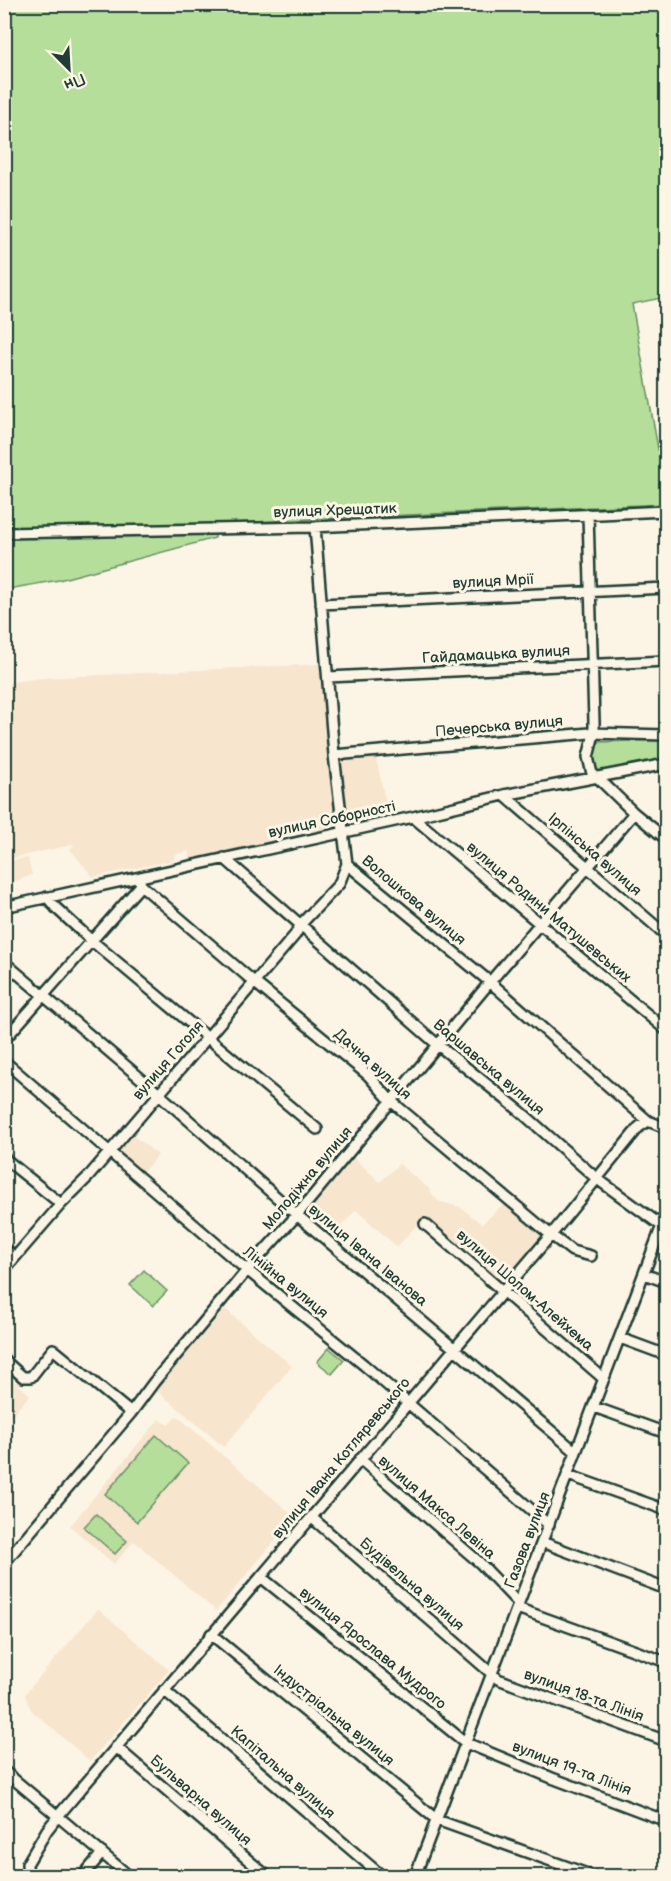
<svg xmlns="http://www.w3.org/2000/svg" width="671" height="1881" viewBox="0 0 671 1881" font-family="'Balsamiq Sans',sans-serif">
	<rect width="100%" height="100%" fill="#fcf5e5"/>
	<filter id="ink" filterUnits="userSpaceOnUse"><feTurbulence type="fractalNoise" baseFrequency=".0167" numOctaves="2"/><feDisplacementMap in="SourceGraphic" scale="12" xChannelSelector="R" yChannelSelector="G"/><feConvolveMatrix kernelMatrix="1 2 1 2 8 2 1 2 1" color-interpolation-filters="sRGB"/></filter>
	<g filter="url(#ink)">
		<path fill="#f7e5ce" d="M 319,664 L 331,756 L 338,826 L 190,859 L 188,851 L 174,855 L 174,860 L 93,877 L 70,849 L 75,844 L 5,860 L 4,683 L 42,678 Z
			M 375,754 L 389,817 L 349,823 L 341,758 Z
			M 28,858 L 32,875 L 7,884 L 5,862 Z
			M 130,1133 L 158,1155 L 140,1175 L 116,1153 Z
			M 352,1156 L 380,1182 L 399,1164 L 427,1187 L 438,1201 L 460,1207 L 482,1224 L 506,1202 L 546,1236 L 504,1285 L 425,1216 L 397,1247 L 356,1210 L 332,1237 L 302,1212 Z
			M 225,1309 L 292,1366 L 224,1447 L 156,1390 Z
			M 5,1373 L 30,1395 L 5,1424 Z
			M 177,1416 L 295,1517 L 216,1611 L 134,1541 L 114,1564 L 70,1526 L 159,1419 L 168,1425 Z
			M 98,1609 L 169,1670 L 90,1761 L 31,1710 L 25,1694 Z"/>
		<path fill="#b5de9b" stroke="#6a8e68" stroke-width="1.5" d="M 5,5 L 666,5 L 666,297 L 632,304 L 666,493 L 666,504 L 292,520 L 90,531 L 5,528 Z
			M 215,534 L 215,538 L 59,580 L 8,589 L 5,585 L 5,538 Z
			M 666,740 L 666,759 L 597,772 L 594,755 L 598,742 Z
			M 144,1270 L 167,1291 L 153,1306 L 130,1285 Z
			M 329,1348 L 344,1360 L 332,1374 L 317,1362 Z
			M 156,1435 L 188,1463 L 137,1522 L 105,1494 Z
			M 96,1514 L 127,1541 L 115,1554 L 84,1527 Z"/>
		<g fill="none" stroke-linecap="round" stroke-linejoin="round">
			<g stroke="#1f3d34" stroke-width="14">
				<path id="minor" d="M 588,514 L 594,722 L 594,734 L 588,757 L 593,778
					M 315,527 L 334,755 L 347,864 L 490,982 L 648,1121 L 666,1128
					M 4,533 L 312,527 L 666,511
					M 321,604 L 666,588
					M 328,677 L 666,661
					M 334,755 L 590,733 L 666,735
					M 597,777 L 634,813 L 666,839
					M 504,795 L 666,935
					M 413,817 L 666,1030
					M 224,858 L 438,1045 L 520,1111 L 596,1178 L 662,1226
					M 141,885 L 254,982 L 368,1075 L 391,1101 L 551,1235 L 572,1251 L 591,1256
					M 47,897 L 56,908 L 92,941 L 317,1129
					M 4,907 L 413,817 L 504,795 L 666,764
					M 4,962 L 159,1094 L 297,1215 L 576,1452
					M 4,1040 L 141,885 L 140,881
					M 4,1061 L 241,1265 L 364,1365 L 549,1525
					M 4,1158 L 61,1204
					M 425,1224 L 604,1379
					M 4,1248 L 15,1257
					M 4,1270 L 61,1204 L 89,1176 L 295,935 L 301,924 L 339,884 L 347,864
					M 644,1274 L 666,1282
					M 620,1338 L 666,1355
					M 4,1360 L 23,1377 L 31,1377 L 53,1349 L 131,1413
					M 594,1407 L 666,1433
					M 360,1459 L 480,1563 L 519,1604
					M 568,1475 L 666,1510
					M 311,1517 L 498,1679 L 666,1741
					M 542,1542 L 666,1589
					M 4,1563 L 131,1413 L 154,1382 L 247,1270 L 297,1215 L 490,982 L 634,813
					M 261,1577 L 466,1743 L 552,1778 L 666,1821
					M 517,1608 L 666,1662
					M 211,1634 L 437,1820 L 593,1876
					M 164,1690 L 382,1876
					M 116,1747 L 267,1876
					M 4,1771 L 129,1876
					M 28,1876 L 27,1864 L 47,1830 L 58,1816 L 551,1235 L 639,1127 L 648,1121
					M 83,1876 L 102,1853
					M 415,1876 L 666,1215"/>
			</g>
			<use href="#minor" stroke="#fcf5e5" stroke-width="9"/>
		</g>
	</g>
	<g text-anchor="middle" stroke-width="6" stroke-linejoin="round" paint-order="stroke">
		<g font-size="15" fill="#1f3d34" stroke="#fcf5e5">
			<text transform="translate(335 510) rotate(-2)" y="5">вулиця Хрещатик</text>
			<text transform="translate(493 581) rotate(-3)" y="5">вулиця Мрії</text>
			<text transform="translate(496 654) rotate(-3)" y="5">Гайдамацька вулиця</text>
			<text transform="translate(499 726) rotate(-5)" y="5">Печерська вулиця</text>
			<text transform="translate(332 819) rotate(-12)" y="5">вулиця Соборності</text>
			<text transform="translate(595 854) rotate(41)" y="5">Ірпінська вулиця</text>
			<text transform="translate(414 900) rotate(40)" y="5">Волошкова вулиця</text>
			<text transform="translate(549 912) rotate(40)" y="5">вулиця Родини Матушевських</text>
			<text transform="translate(168 1060) rotate(-49)" y="5">вулиця Гоголя</text>
			<text transform="translate(373 1064) rotate(42)" y="5">Дачна вулиця</text>
			<text transform="translate(489 1067) rotate(40)" y="5">Варшавська вулиця</text>
			<text transform="translate(307 1178) rotate(-50)" y="5">Молодіжна вулиця</text>
			<text transform="translate(368 1255) rotate(40)" y="5">вулиця Івана Іванова</text>
			<text transform="translate(286 1282) rotate(39)" y="5">Лінійна вулиця</text>
			<text transform="translate(525 1290) rotate(41)" y="5">вулиця Шолом-Алейхема</text>
			<text transform="translate(341 1458) rotate(-50)" y="5">вулиця Івана Котляревського</text>
			<text transform="translate(437 1507) rotate(41)" y="5">вулиця Макса Левіна</text>
			<text transform="translate(527 1540) rotate(-69)" y="5">Газова вулиця</text>
			<text transform="translate(412 1584) rotate(41)" y="5">Будівельна вулиця</text>
			<text transform="translate(373 1648) rotate(39)" y="5">вулиця Ярослава Мудрого</text>
			<text transform="translate(584 1695) rotate(20)" y="5">вулиця 18-та Лінія</text>
			<text transform="translate(334 1715) rotate(39)" y="5">Індустріальна вулиця</text>
			<text transform="translate(572 1768) rotate(21)" y="5">вулиця 19-та Лінія</text>
			<text transform="translate(283 1772) rotate(41)" y="5">Капітальна вулиця</text>
			<text transform="translate(201 1800) rotate(41)" y="5">Бульварна вулиця</text>
		</g>
	</g>
	<rect width="671" height="1881" fill="none" stroke="#fcf5e5" stroke-width="24"/>
	<rect x="12" y="12" width="647" height="1857" fill="none" stroke="#1f3d34" stroke-width="2" filter="url(#ink)"/>
	<g transform="translate(69 69) rotate(156)" stroke="#fcf5e5" stroke-width="4.5" paint-order="stroke">
	<path d="M0-4.5L10 22L0 15L-10 22Z" fill="#1f3d34"/>
	<text y="-9" font-size="16" font-weight="bold" text-anchor="middle" fill="#1f3d34">Пн</text>
	</g>
</svg>
